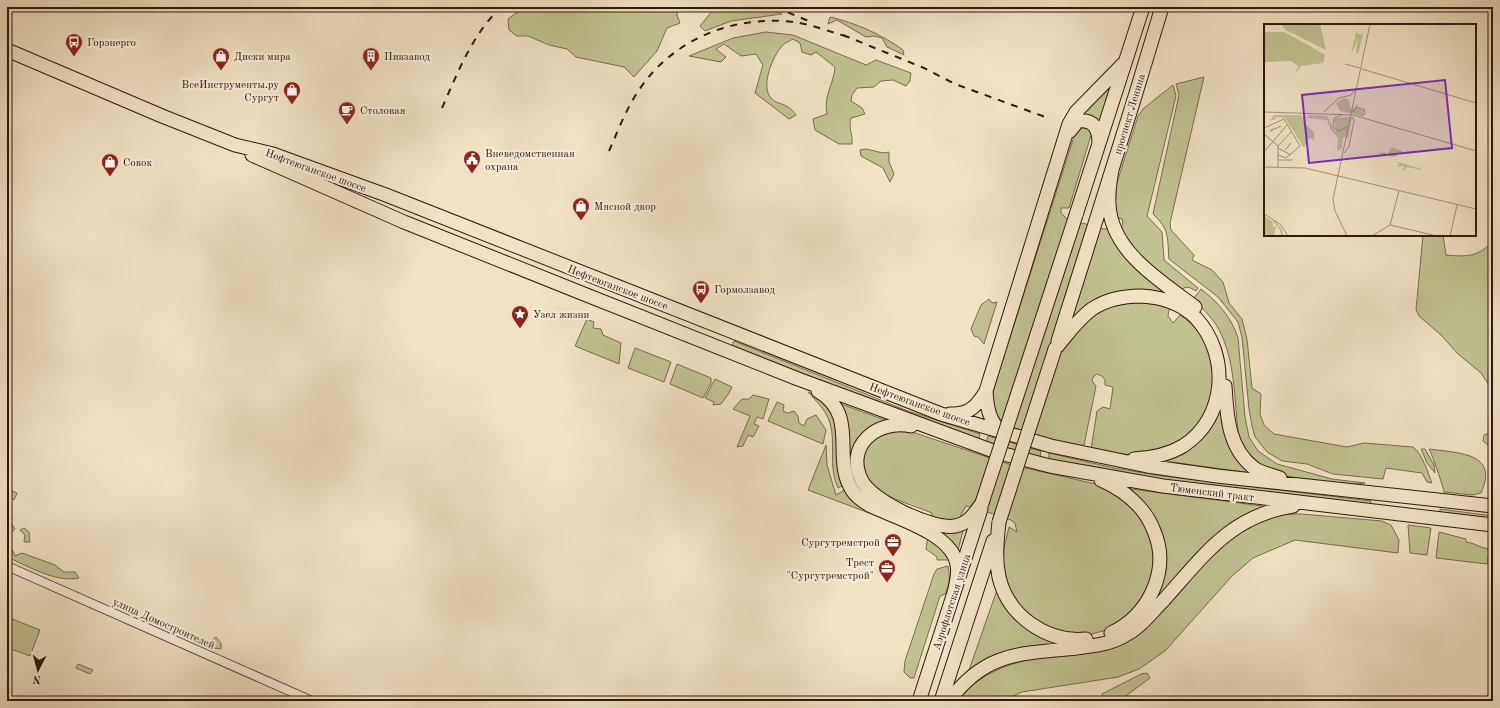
<svg xmlns="http://www.w3.org/2000/svg" width="1500" height="708" viewBox="0 0 1500 708" font-family="'Old Standard TT',serif">
	<rect width="100%" height="100%" fill="#f1e2c4"/>
	<filter id="stains"><feTurbulence type="fractalNoise" baseFrequency=".005" numOctaves="4"/><feColorMatrix values="0 0 0 0 .2 0 0 0 0 .09 0 0 0 0 .02 0 0 0 .5 -.17"/></filter>
	<radialGradient id="worn" r=".72"><stop offset=".6" stop-color="#630" stop-opacity="0"/><stop offset="1" stop-color="#630" stop-opacity=".3"/></radialGradient>
	<path fill="#c0c290" stroke="#786c4e" d="M 520,7 L 678,7 L 677,15 L 680,23 L 667,28 L 657,51 L 634,77 L 624,67 L 576,57 L 567,49 L 549,45 L 528,36 L 517,36 L 509,30 L 508,19 L 519,11 Z
		M 711,7 L 763,7 L 782,14 L 731,21 L 705,31 L 700,26 L 713,10 Z
		M 830,17 C 856,23 881,34 903,50 L 904,55 L 887,47 L 882,38 L 874,36 L 866,37 L 837,20 L 828,24 Z
		M 766,32 L 793,35 L 866,65 L 876,60 L 911,73 L 910,81 L 906,86 L 893,80 L 881,81 L 874,87 L 857,88 L 852,95 L 851,101 L 862,108 L 865,114 L 851,118 C 848,127 853,135 852,144 L 839,144 L 815,130 L 813,119 L 827,114 C 823,96 834,84 835,67 L 816,52 L 811,55 L 802,52 L 800,43 L 793,39 C 790,41 784,43 782,46 C 773,56 760,86 771,98 C 778,106 786,101 796,115 L 789,119 L 755,93 L 763,65 L 756,54 L 741,56 L 724,44 L 716,49 L 726,57 L 721,62 L 689,56 L 733,38 Z
		M 1204,77 L 1170,223 L 1171,230 L 1194,255 L 1192,260 L 1212,270 L 1223,282 L 1229,303 L 1242,319 L 1247,339 L 1252,388 L 1261,394 L 1260,414 L 1264,425 L 1274,434 L 1347,447 L 1364,443 L 1413,447 C 1422,453 1428,473 1432,483 L 1427,482 L 1422,473 L 1386,468 L 1383,479 L 1333,474 L 1307,464 L 1282,461 L 1267,452 L 1255,437 L 1252,426 L 1249,409 L 1242,337 L 1238,322 L 1218,297 L 1169,259 C 1167,236 1170,230 1153,214 L 1179,95 L 1176,84 Z
		M 1112,82 L 1099,124 L 1081,117 L 1085,109 Z
		M 1173,85 L 1176,96 L 1147,216 L 1162,232 L 1164,260 L 1198,288 L 1196,291 C 1192,289 1189,286 1184,288 C 1177,291 1168,309 1168,316 L 1173,323 L 1180,315 C 1210,334 1222,376 1208,410 C 1205,415 1200,420 1197,424 C 1190,434 1180,443 1169,448 C 1141,458 1119,455 1091,449 L 1097,411 L 1103,407 L 1110,409 L 1113,387 L 1105,385 L 1105,380 L 1102,376 L 1097,374 L 1093,377 L 1092,381 L 1096,386 L 1084,445 L 1079,446 C 1064,442 1002,431 996,418 C 992,412 993,401 992,394 L 1077,127 L 1086,125 L 1092,132 L 1069,208 L 1061,208 L 1061,213 L 1067,219 L 1104,229 L 1120,228 L 1123,225 L 1122,219 L 1115,217 L 1116,186 L 1138,116 L 1144,108 Z
		M 866,149 L 883,153 L 889,152 L 889,162 L 894,174 L 890,182 L 883,168 L 861,156 L 860,150 Z
		M 1423,235 L 1443,235 L 1446,255 C 1467,257 1478,257 1493,241 L 1493,391 L 1481,373 L 1458,354 L 1441,335 L 1419,316 L 1416,310 Z
		M 1201,289 C 1217,301 1232,318 1238,338 L 1245,417 L 1249,437 L 1258,451 L 1277,464 L 1332,479 L 1365,483 L 1357,484 C 1312,480 1261,485 1239,437 C 1234,404 1236,367 1222,336 C 1216,321 1204,310 1193,299 Z
		M 989,299 L 992,303 L 997,302 L 984,344 L 978,337 L 974,336 L 971,329 L 981,305 Z
		M 587,319 L 594,322 L 593,328 L 601,329 L 603,335 L 621,343 L 619,364 L 575,346 Z
		M 734,341 L 908,411 L 980,434 L 979,440 L 839,388 L 732,345 Z
		M 635,348 L 671,362 L 664,382 L 628,368 Z
		M 677,364 L 711,378 L 711,383 L 703,398 L 670,384 Z
		M 715,379 L 732,387 L 729,393 L 721,404 L 713,405 L 714,402 L 705,398 Z
		M 808,392 L 820,398 L 834,412 L 844,485 L 838,488 C 828,468 836,443 830,423 C 826,410 816,401 808,392 Z
		M 753,395 L 769,399 L 763,419 L 757,417 L 754,424 L 759,426 L 753,437 L 748,435 L 743,446 L 737,447 L 750,416 L 733,409 L 742,399 L 749,399 Z
		M 1221,397 L 1227,422 L 1258,474 L 1157,460 L 1176,454 Z
		M 777,402 L 784,405 L 783,411 L 788,413 L 794,411 L 798,416 L 799,423 L 804,426 L 807,419 L 816,415 L 826,430 L 823,444 L 768,421 Z
		M 838,403 L 885,420 L 885,422 L 861,439 L 865,497 L 853,484 Z
		M 892,430 L 912,432 L 1008,464 L 1100,485 L 1128,502 L 1140,515 L 1152,541 L 1155,571 L 1144,599 L 1114,628 L 1088,635 L 1055,632 L 1027,616 L 1010,593 L 1003,565 L 1004,548 L 1009,527 L 1017,532 L 1015,523 L 1011,520 L 972,507 L 966,506 L 958,520 L 959,528 L 963,531 L 958,550 L 950,560 L 937,560 L 937,557 L 926,549 L 932,513 C 915,506 893,500 878,490 C 860,479 857,450 874,437 C 879,433 887,432 892,430 Z
		M 1493,432 L 1493,449 L 1483,441 L 1484,435 Z
		M 988,436 L 1041,451 L 1040,457 L 986,442 Z
		M 826,445 L 827,465 L 836,495 L 846,489 L 866,508 L 869,513 L 808,490 Z
		M 1421,449 L 1425,449 L 1434,465 L 1435,473 L 1427,463 Z
		M 1429,449 C 1457,453 1500,452 1481,493 L 1472,495 L 1444,492 C 1444,489 1432,454 1429,449 Z
		M 1049,453 L 1114,468 L 1163,476 L 1371,501 L 1370,504 L 1164,480 L 1115,473 L 1049,459 Z
		M 1124,488 L 1270,507 L 1248,516 L 1139,620 L 1163,555 Z
		M 7,489 L 17,493 L 14,500 L 7,497 Z
		M 1440,509 L 1493,516 L 1493,519 L 1440,513 Z
		M 1301,514 L 1382,521 L 1391,525 L 1399,540 L 1398,553 L 1295,540 L 1253,558 L 1232,576 L 1165,651 L 1139,669 L 1118,677 L 1022,692 L 1003,701 L 957,701 C 980,671 1017,660 1052,656 C 1079,654 1104,654 1129,640 C 1143,632 1153,619 1165,608 C 1198,573 1227,527 1277,515 C 1285,514 1293,514 1301,514 Z
		M 8,516 L 12,518 L 11,523 L 15,529 L 10,534 L 7,531 Z
		M 1408,525 L 1431,528 L 1427,555 L 1410,553 Z
		M 24,528 L 29,532 L 30,542 L 24,542 L 25,535 L 20,530 Z
		M 1439,532 L 1466,539 L 1466,542 C 1475,543 1480,548 1489,549 L 1490,546 L 1493,547 L 1493,565 L 1491,565 L 1493,553 L 1489,552 L 1487,564 L 1436,558 Z
		M 7,548 L 13,551 L 15,556 L 22,553 L 55,565 L 64,572 L 75,572 L 79,578 C 56,583 28,566 7,557 Z
		M 948,566 C 950,577 950,584 945,594 L 940,596 L 914,678 L 910,678 L 904,672 L 905,661 L 934,574 L 937,569 Z
		M 998,587 L 1002,599 L 1076,644 L 968,673 Z
		M 7,617 L 40,630 L 30,656 L 11,649 L 7,646 Z
		M 216,637 L 221,643 L 221,649 L 213,648 L 210,642 Z
		M 78,664 L 93,670 L 90,674 L 76,668 Z
		M 1147,673 L 1150,678 L 1119,701 L 1101,700 L 1102,694 L 1141,674 Z"/>
	<g fill="none" stroke-linecap="round" stroke-linejoin="round">
		<g stroke="#61493a" stroke-width="10">
			<path id="street" d="M 7,566 L 312,701"/>
		</g>
		<g stroke="#31160c" stroke-width="15">
			<path id="primary" d="M 7,50 L 162,116 L 235,145 L 273,154 L 386,195 L 941,414 L 1051,446 L 1147,466 L 1217,476 L 1493,506
				M 1070,131 L 1078,121 C 1094,119 1099,129 1099,144
				M 252,155 L 404,222 L 589,296 L 798,379 L 996,452 L 1050,466 L 1163,486 L 1493,525
				M 1112,170 C 1110,181 1108,192 1109,204 C 1111,252 1161,281 1195,307
				M 1076,215 L 1143,7
				M 1058,341 L 1133,103 L 1162,7
				M 1055,349 C 1067,335 1077,320 1092,309 C 1107,299 1124,296 1141,296 C 1162,297 1181,303 1196,318 C 1230,355 1227,418 1183,446 C 1168,455 1151,458 1134,459
				M 1225,386 C 1227,416 1228,448 1254,468 C 1261,473 1272,475 1280,478
				M 818,391 C 860,416 831,457 852,490 C 856,497 864,502 871,506 C 896,518 953,534 957,565 C 959,574 956,584 954,593
				M 986,391 C 987,408 989,420 1001,432
				M 950,414 C 969,415 977,406 986,391 L 1069,124 L 1076,112 L 1125,62
				M 911,426 C 877,419 844,446 862,481 C 872,501 933,530 955,526 C 968,524 975,513 982,503
				M 1101,480 C 1124,490 1145,507 1154,531 C 1171,571 1148,616 1111,633
				M 999,522 C 997,541 995,559 999,577 C 1008,616 1047,643 1086,639
				M 919,701 L 981,509
				M 941,701 L 993,541
				M 949,701 C 986,651 1021,654 1077,648 C 1093,646 1110,644 1124,636 C 1140,628 1150,614 1162,602 C 1203,557 1229,516 1293,506"/>
		</g>
		<use href="#street" stroke="#f6ecd9" stroke-width="8"/>
		<use href="#primary" stroke="#f1e2c4" stroke-width="13"/>
		<path stroke="#31160c" stroke-width="2" stroke-dasharray="7 7" stroke-linecap="butt" d="M 775,7 L 811,22
			M 843,35 L 924,68 L 955,84 L 1048,118
			M 442,108 C 458,72 472,35 501,7
			M 609,151 C 618,131 626,109 639,90 C 671,42 726,18 783,21 C 806,22 827,31 848,37"/>
		<g stroke="#31160c" stroke-width="15" stroke-linecap="butt">
			<path id="primary-bridge" d="M 982,503 L 1076,215
				M 999,522 L 1055,349"/>
		</g>
		<use href="#primary-bridge" stroke="#f1e2c4" stroke-width="13"/>
	</g>
	<defs>
		<g id="bus-pin" transform="scale(0.9)"><path d="M0 17L-7.5 6A9.5 9.5 0 1 1 7.5 6Z" fill="#8f2418" stroke="#f6ecd9"/><path d="M-5-6H5V4H4V6H2V4H-2V6H-4V4H-5ZM-3.5-4V0h7V-4ZM-3.5 1.2v1.5H-2V1.2ZM2 1.2v1.5H3.5V1.2Z" fill="#fff"/></g>
		<g id="shop-pin" transform="scale(0.9)"><path d="M0 17L-7.5 6A9.5 9.5 0 1 1 7.5 6Z" fill="#8f2418" stroke="#f6ecd9"/><path d="M-5-2.5h2.3a2.7 3.5 0 0 1 5.4 0H5L5.5 6h-11ZM-1.5-2.5h3a1.5 2.3 0 0 0-3 0Z" fill="#fff"/></g>
		<g id="building-pin" transform="scale(0.9)"><path d="M0 17L-7.5 6A9.5 9.5 0 1 1 7.5 6Z" fill="#8f2418" stroke="#f6ecd9"/><path d="M-4-6H4V6H1V3H-1V6H-4ZM-2.5-4.3h1.7v1.8h-1.7ZM.8-4.3h1.7v1.8H.8ZM-2.5-1h1.7V.8h-1.7ZM.8-1h1.7V.8H.8Z" fill="#fff"/></g>
		<g id="cafe-pin" transform="scale(0.9)"><path d="M0 17L-7.5 6A9.5 9.5 0 1 1 7.5 6Z" fill="#8f2418" stroke="#f6ecd9"/><path d="M-5.5-4.5H6V0H3Q3 3.5 0 3.5H-2.5Q-5.5 3.5-5.5 0ZM3-3.2v2h1.7v-2ZM-6 4.5H4V6H-6Z" fill="#fff"/></g>
		<g id="civic-pin" transform="scale(0.9)"><path d="M0 17L-7.5 6A9.5 9.5 0 1 1 7.5 6Z" fill="#8f2418" stroke="#f6ecd9"/><path d="M-.6-6.5H3V-4.5H.6V-3L4-1V1h2V6H-6V1h2V-1L-.6-3ZM-1.2 2.5V6h2.4V2.5Z" fill="#fff"/></g>
		<g id="sight-pin" transform="scale(0.9)"><path d="M0 17L-7.5 6A9.5 9.5 0 1 1 7.5 6Z" fill="#8f2418" stroke="#f6ecd9"/><path d="M0-6L1.8-2.2L6-1.7L2.9 1.2L3.7 5.4L0 3.3L-3.7 5.4L-2.9 1.2L-6-1.7L-1.8-2.2Z" fill="#fff"/></g>
		<g id="office-pin" transform="scale(0.9)"><path d="M0 17L-7.5 6A9.5 9.5 0 1 1 7.5 6Z" fill="#8f2418" stroke="#f6ecd9"/><path d="M-6-3h4V-5.5h4V-3h4V5H-6ZM-1-4.5V-3h2v-1.5ZM-6 0V1H6V0Z" fill="#fff"/></g>
	</defs>
	<g fill-rule="evenodd">
		<use href="#bus-pin" x="74" y="42"/>
		<use href="#shop-pin" x="221" y="56"/>
		<use href="#building-pin" x="371" y="56"/>
		<use href="#shop-pin" x="292" y="90"/>
		<use href="#cafe-pin" x="347" y="110"/>
		<use href="#civic-pin" x="472" y="159"/>
		<use href="#shop-pin" x="110" y="162"/>
		<use href="#shop-pin" x="581" y="206"/>
		<use href="#bus-pin" x="701" y="289"/>
		<use href="#sight-pin" x="520" y="314"/>
		<use href="#office-pin" x="893" y="542"/>
		<use href="#office-pin" x="887" y="568"/>
	</g>
	<g text-anchor="middle" stroke-width="4" stroke-linejoin="round" paint-order="stroke">
		<g font-size="11" fill="#31160c" stroke="#f6ecd9" text-anchor="start">
			<text x="87" y="46">Горэнерго</text>
			<text x="234" y="60">Диски мира</text>
			<text x="384" y="60">Пивзавод</text>
			<text x="279" y="88" text-anchor="end">ВсеИнструменты.ру<tspan x="279" dy="13">Сургут</tspan></text>
			<text x="360" y="114">Столовая</text>
			<text x="485" y="157">Вневедомственная<tspan x="485" dy="13">охрана</tspan></text>
			<text x="123" y="166">Совок</text>
			<text x="594" y="210">Мясной двор</text>
			<text x="714" y="293">Гормолзавод</text>
			<text x="533" y="318">Узел жизни</text>
			<text x="880" y="546" text-anchor="end">Сургутремстрой</text>
			<text x="874" y="566" text-anchor="end">Трест<tspan x="874" dy="13">"Сургутремстрой"</tspan></text>
		</g>
		<g font-size="11" fill="#31160c" stroke="#f6ecd9">
			<text transform="translate(1129 114) rotate(-73)" y="4">проспект Ленина</text>
			<text transform="translate(316 170) rotate(20)" y="4">Нефтеюганское шоссе</text>
			<text transform="translate(618 287) rotate(21)" y="4">Нефтеюганское шоссе</text>
			<text transform="translate(920 404) rotate(20)" y="4">Нефтеюганское шоссе</text>
			<text transform="translate(1212 492) rotate(7)" y="4">Тюменский тракт</text>
			<text transform="translate(951 602) rotate(-72)" y="4">Аэрофлотская улица</text>
			<text transform="translate(164 623) rotate(24)" y="4">улица Домостроителей</text>
		</g>
	</g>
	<g transform="translate(1264 24)">
		<rect width="212" height="212" fill="#f1e2c4"/>
		<path d="M 18,0 L 56,0 L 62,26 L 20,5 ZM 0,8 L 20,8 L 44,21 L 61,31 L 59,39 L 37,42 L 31,50 L 34,42 L 27,37 L 0,38 ZM 92,8 L 97,11 L 99,8 L 98,14 L 94,30 L 92,28 L 94,14 L 87,31 ZM 80,74 L 85,76 L 86,84 L 91,85 L 93,80 L 94,84 L 100,86 L 98,92 L 76,87 L 72,79 ZM 10,91 L 37,91 L 42,97 L 41,100 L 50,108 L 50,117 L 48,114 L 44,115 L 40,124 L 21,94 L 11,93 L 12,95 L 6,97 ZM 46,91 L 63,92 L 72,108 L 70,94 L 88,93 L 83,123 L 85,114 L 79,113 L 78,124 L 73,128 L 74,114 L 67,106 L 63,96 L 42,94 ZM 127,123 L 139,127 L 131,133 L 113,130 L 121,128 L 123,131 ZM 131,137 L 158,145 L 158,146 L 143,143 L 139,148 L 140,142 L 133,143 L 135,139 ZM 0,192 L 9,198 L 9,203 L 12,202 L 10,212 L 0,210 L 0,212 Z" fill="#c0c290"/>
		<path fill="none" stroke="#a4907a" stroke-width="1" d="M 81,40 L 96,44M 98,45 L 212,79M 0,88 L 89,91 L 212,127M 60,88 L 75,74 L 87,71 L 91,66M 89,88 L 92,83 L 100,85 L 101,90 L 97,92M 78,91 L 70,94 L 69,102 L 74,107 L 83,103M 0,104 L 20,95 L 36,122 L 22,134 L 14,131M 9,105 L 6,107 L 17,102M 0,110 L 14,122M 14,124 L 27,131M 21,126 L 27,119 L 24,122M 0,128 L 23,101M 80,129 L 85,123 L 90,96 L 88,93M 14,136 L 29,136M 0,143 L 41,144 L 212,185M 14,143 L 14,122 L 27,108M 0,190 L 16,200 L 24,212M 10,197 L 17,206 L 18,212M 126,201 L 173,212M 83,212 L 71,187 L 69,175 L 106,0M 108,212 L 126,201 L 135,167M 186,212 L 193,181"/>
		<path fill="#7b2cbf" fill-opacity="0.15" stroke="#7b2cbf" stroke-width="2" d="M 181,56 L 188,124 L 45,139 L 38,71 Z"/>
		<rect width="212" height="212" fill="none" stroke="#31160c" stroke-width="2"/>
	</g>
	<rect width="1500" height="708" fill="none" stroke="#f1e2c4" stroke-width="24"/>
	<rect x="8" y="8" width="1484" height="692" fill="none" stroke="#31160c" stroke-width="2"/>
	<rect x="12" y="12" width="1476" height="684" fill="none" stroke="#31160c"/>
	<g transform="translate(38 670) rotate(186)" stroke="#f6ecd9" stroke-width="3" paint-order="stroke">
	<path d="M0-3L7 15L0 10L-7 15Z" fill="#31160c"/>
	<text y="-6" font-size="11" font-weight="bold" text-anchor="middle" fill="#31160c">N</text>
	</g>
	<rect width="100%" height="100%" filter="url(#stains)"/>
	<rect width="100%" height="100%" fill="url(#worn)"/>
</svg>
